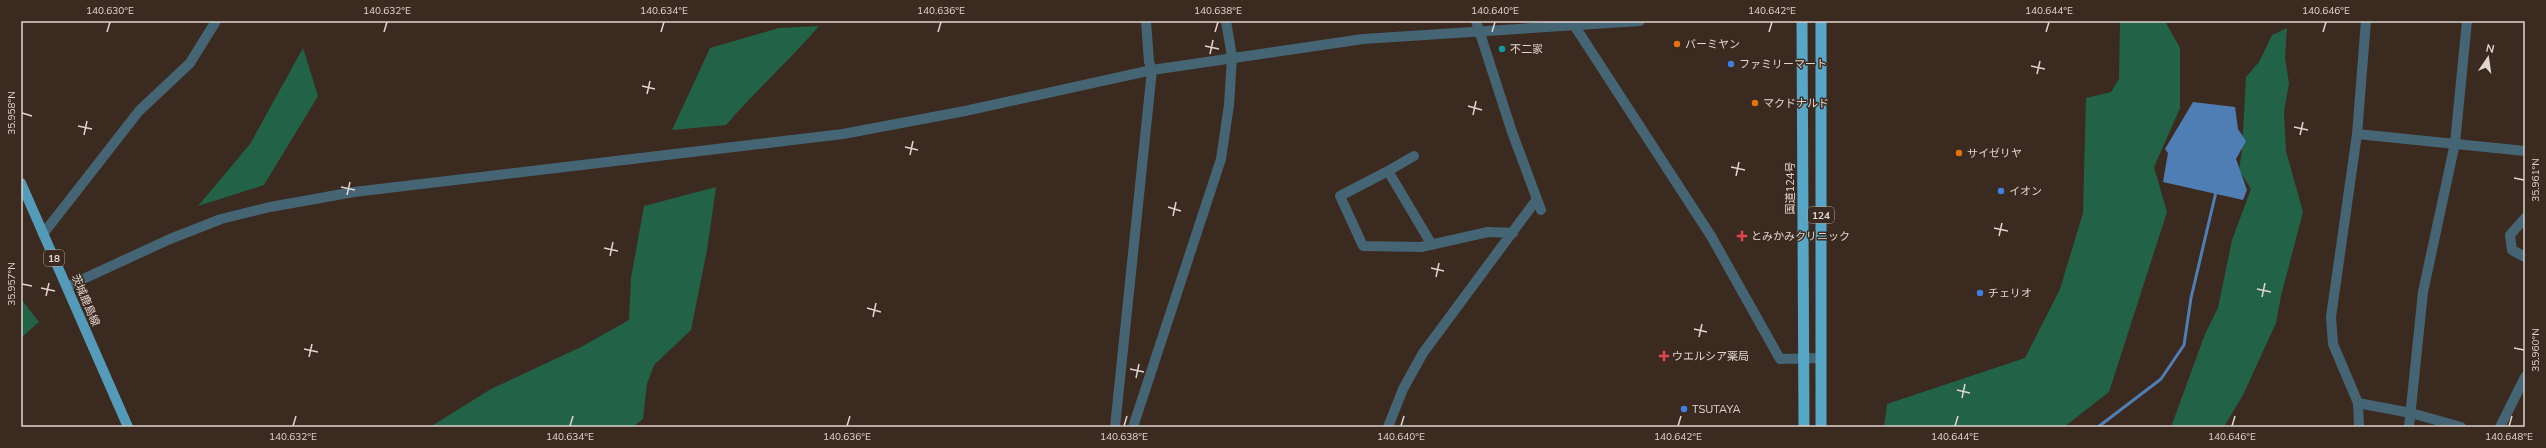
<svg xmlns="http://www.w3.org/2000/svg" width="2546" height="448" viewBox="0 0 2546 448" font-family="Mulish,'Noto Sans JP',sans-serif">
	<rect width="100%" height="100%" fill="#3b2a20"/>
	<path fill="#226247" d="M 2120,21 L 2165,21 L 2180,48 L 2180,108 L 2154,167 L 2167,212 L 2109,392 L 2064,427 L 1884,427 L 1887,404 L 2025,358 L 2060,289 L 2083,213 L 2086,98 L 2111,92 L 2119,79 Z
		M 819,26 C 789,61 756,90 726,125 L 672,130 L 710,48 L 779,28 Z
		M 2287,28 L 2285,58 L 2289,83 L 2284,112 L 2286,151 L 2303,212 L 2281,296 L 2276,323 L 2243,395 L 2224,427 L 2171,427 L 2205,334 L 2218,308 L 2232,240 L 2251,189 L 2239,170 L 2242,150 L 2246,77 L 2259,62 L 2272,35 Z
		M 303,48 L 318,96 L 264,185 L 198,206 L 250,144 Z
		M 716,187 L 707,250 L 691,330 L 654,365 L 647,384 L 643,419 L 633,427 L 430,427 L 491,389 L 581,347 L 629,320 L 631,278 L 644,206 Z
		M 21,299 L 39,322 L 21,338 Z"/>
	<path fill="#4f7eb5" d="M 2193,102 L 2235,107 L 2238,129 L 2246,141 L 2236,159 L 2247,190 L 2243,200 L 2163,182 L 2168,153 L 2165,149 Z"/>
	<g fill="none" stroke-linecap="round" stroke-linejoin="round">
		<path stroke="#4f7eb5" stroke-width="3" d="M 2098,427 L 2161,379 L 2184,345 L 2191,298 L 2216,192"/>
		<path stroke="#456574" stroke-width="10" d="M 1476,21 L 1512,132 L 1541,210
			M 1574,25 L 1711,236 L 1780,359 L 1821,358
			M 2357,134 L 2525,151
			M 1414,156 L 1388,171 L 1432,245
			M 1388,171 L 1340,196 L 1363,246 L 1421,247 L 1488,232 L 1513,233
			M 2525,218 L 2510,235 L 2512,250 L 2525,257
			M 43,234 L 139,111 L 190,63 L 216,21
			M 2358,403 L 2411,413 L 2461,427
			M 1115,427 L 1152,70 L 1149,62 L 1146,21
			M 1388,427 L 1403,389 L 1423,353 L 1537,199
			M 2500,427 L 2525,377"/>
		<path stroke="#456574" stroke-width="10" d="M 68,286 L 170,239 L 221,219 L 270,207 L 354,192 L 843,134 L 965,111 L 1152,70 L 1363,39 L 1640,21
			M 1133,427 L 1221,159 L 1229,105 L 1232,57 L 1226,21
			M 2359,427 L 2358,403 L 2333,344 L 2331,317 L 2357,134 L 2366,21
			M 2409,427 L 2423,292 L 2455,143 L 2467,21"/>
		<path stroke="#549bb9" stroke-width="10" d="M 21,183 L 128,427"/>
		<path stroke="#56a6c6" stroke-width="11" d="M 1802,21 L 1804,427
			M 1821,21 L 1821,427"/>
	</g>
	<path fill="none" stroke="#e0d5cf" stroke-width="1.5" d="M 107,32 L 110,22M 384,32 L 387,22M 661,32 L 664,22M 938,32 L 941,22M 1215,32 L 1218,22M 1492,32 L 1495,22M 1769,32 L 1772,22M 2046,32 L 2049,22M 2323,32 L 2326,22M 1205,46 L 1219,49M 1210,54 L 1213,40M 2031,66 L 2045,69M 2037,74 L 2040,61M 642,86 L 655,89M 647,94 L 650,81M 1468,106 L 1482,110M 22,113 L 32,116M 1473,115 L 1476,101M 78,126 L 92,129M 2294,127 L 2308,130M 84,135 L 87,121M 2300,135 L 2303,122M 905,147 L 918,150M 910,155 L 913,141M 1731,167 L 1745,170M 1736,176 L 1739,162M 2514,178 L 2524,180M 341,187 L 355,190M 347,195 L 350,182M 1168,207 L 1181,211M 1173,216 L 1176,202M 1994,228 L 2008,231M 1999,236 L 2002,223M 604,248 L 618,251M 610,256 L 613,242M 1431,268 L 1444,271M 1436,277 L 1439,263M 22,284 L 32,286M 41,288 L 55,291M 2257,289 L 2271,292M 46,296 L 49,283M 2262,297 L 2265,283M 867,308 L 881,312M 873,317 L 876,303M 1694,329 L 1707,332M 1699,337 L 1702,324M 2514,348 L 2524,350M 304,349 L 318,352M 309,357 L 312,344M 1130,369 L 1144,372M 1136,378 L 1139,364M 1957,390 L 1970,393M 1962,398 L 1965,384M 293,426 L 296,416M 570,426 L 573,416M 847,426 L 850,416M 1124,426 L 1127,416M 1401,426 L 1404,416M 1678,426 L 1681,416M 1955,426 L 1958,416M 2232,426 L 2235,416M 2509,426 L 2512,416"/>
	<g fill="#e8710a" stroke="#3b2a20" stroke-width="1.5">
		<circle cx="1677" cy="44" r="4"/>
		<circle cx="1755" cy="103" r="4"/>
		<circle cx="1959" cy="153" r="4"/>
	</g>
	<circle fill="#0f9aa8" stroke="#3b2a20" stroke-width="1.5" cx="1502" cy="49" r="4"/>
	<g fill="#3f7fe0" stroke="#3b2a20" stroke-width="1.5">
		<circle cx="1731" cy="64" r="4"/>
		<circle cx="2001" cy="191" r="4"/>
		<circle cx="1980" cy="293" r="4"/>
		<circle cx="1684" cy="409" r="4"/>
	</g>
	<g fill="#e0444e" stroke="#3b2a20" stroke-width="1.5">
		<path d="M1740 230h4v4h4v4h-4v4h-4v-4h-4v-4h4z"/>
		<path d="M1662 350h4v4h4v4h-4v4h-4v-4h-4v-4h4z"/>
	</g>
	<g text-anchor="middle" stroke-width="3" stroke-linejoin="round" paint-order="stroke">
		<g fill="#3b2a20" stroke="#aea29a" stroke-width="1">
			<rect x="1808" y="207" width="26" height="16" rx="3"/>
			<rect x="44" y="250" width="20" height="16" rx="3"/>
		</g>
		<g font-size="10" font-weight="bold" fill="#e0d5cf">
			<text x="1821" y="219">124</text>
			<text x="54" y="262">18</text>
		</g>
		<g font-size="11" fill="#e0d5cf" stroke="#3b2a20" text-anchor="start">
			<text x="1685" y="48">バーミヤン</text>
			<text x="1510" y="53">不二家</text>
			<text x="1739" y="68">ファミリーマート</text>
			<text x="1763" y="107">マクドナルド</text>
			<text x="1967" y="157">サイゼリヤ</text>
			<text x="2009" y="195">イオン</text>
			<text x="1751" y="240">とみかみクリニック</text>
			<text x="1988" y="297">チェリオ</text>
			<text x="1672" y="360">ウエルシア薬局</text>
			<text x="1692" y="413">TSUTAYA</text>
		</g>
		<g font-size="11" fill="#e0d5cf" stroke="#3b2a20">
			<text transform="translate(1790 188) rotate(-90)" y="4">国道124号</text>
			<text transform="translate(86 300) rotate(67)" y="4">茨城鹿島線</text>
		</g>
	</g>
	<rect width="2546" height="448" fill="none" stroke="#3b2a20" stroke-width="44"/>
	<g transform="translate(2488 58) rotate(13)" stroke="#3b2a20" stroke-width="3" paint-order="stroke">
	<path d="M0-3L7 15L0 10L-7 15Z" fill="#e0d5cf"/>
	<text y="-6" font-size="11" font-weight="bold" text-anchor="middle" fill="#e0d5cf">N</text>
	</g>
	<rect x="22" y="22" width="2502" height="404" fill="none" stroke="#e0d5cf" stroke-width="1.5"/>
	<g font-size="10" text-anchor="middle" fill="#e0d5cf">
		<text x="110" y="14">140.630°E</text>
		<text x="387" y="14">140.632°E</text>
		<text x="664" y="14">140.634°E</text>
		<text x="941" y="14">140.636°E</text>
		<text x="1218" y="14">140.638°E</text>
		<text x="1495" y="14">140.640°E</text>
		<text x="1772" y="14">140.642°E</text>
		<text x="2049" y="14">140.644°E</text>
		<text x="2326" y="14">140.646°E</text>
		<text transform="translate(11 113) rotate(-90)" y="4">35.958°N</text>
		<text transform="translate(2535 180) rotate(-90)" y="4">35.961°N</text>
		<text transform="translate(11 284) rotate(-90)" y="4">35.957°N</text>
		<text transform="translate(2535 350) rotate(-90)" y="4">35.960°N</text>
		<text x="293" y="440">140.632°E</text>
		<text x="570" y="440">140.634°E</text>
		<text x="847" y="440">140.636°E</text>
		<text x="1124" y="440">140.638°E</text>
		<text x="1401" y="440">140.640°E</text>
		<text x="1678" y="440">140.642°E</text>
		<text x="1955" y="440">140.644°E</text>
		<text x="2232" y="440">140.646°E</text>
		<text x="2509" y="440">140.648°E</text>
	</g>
</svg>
